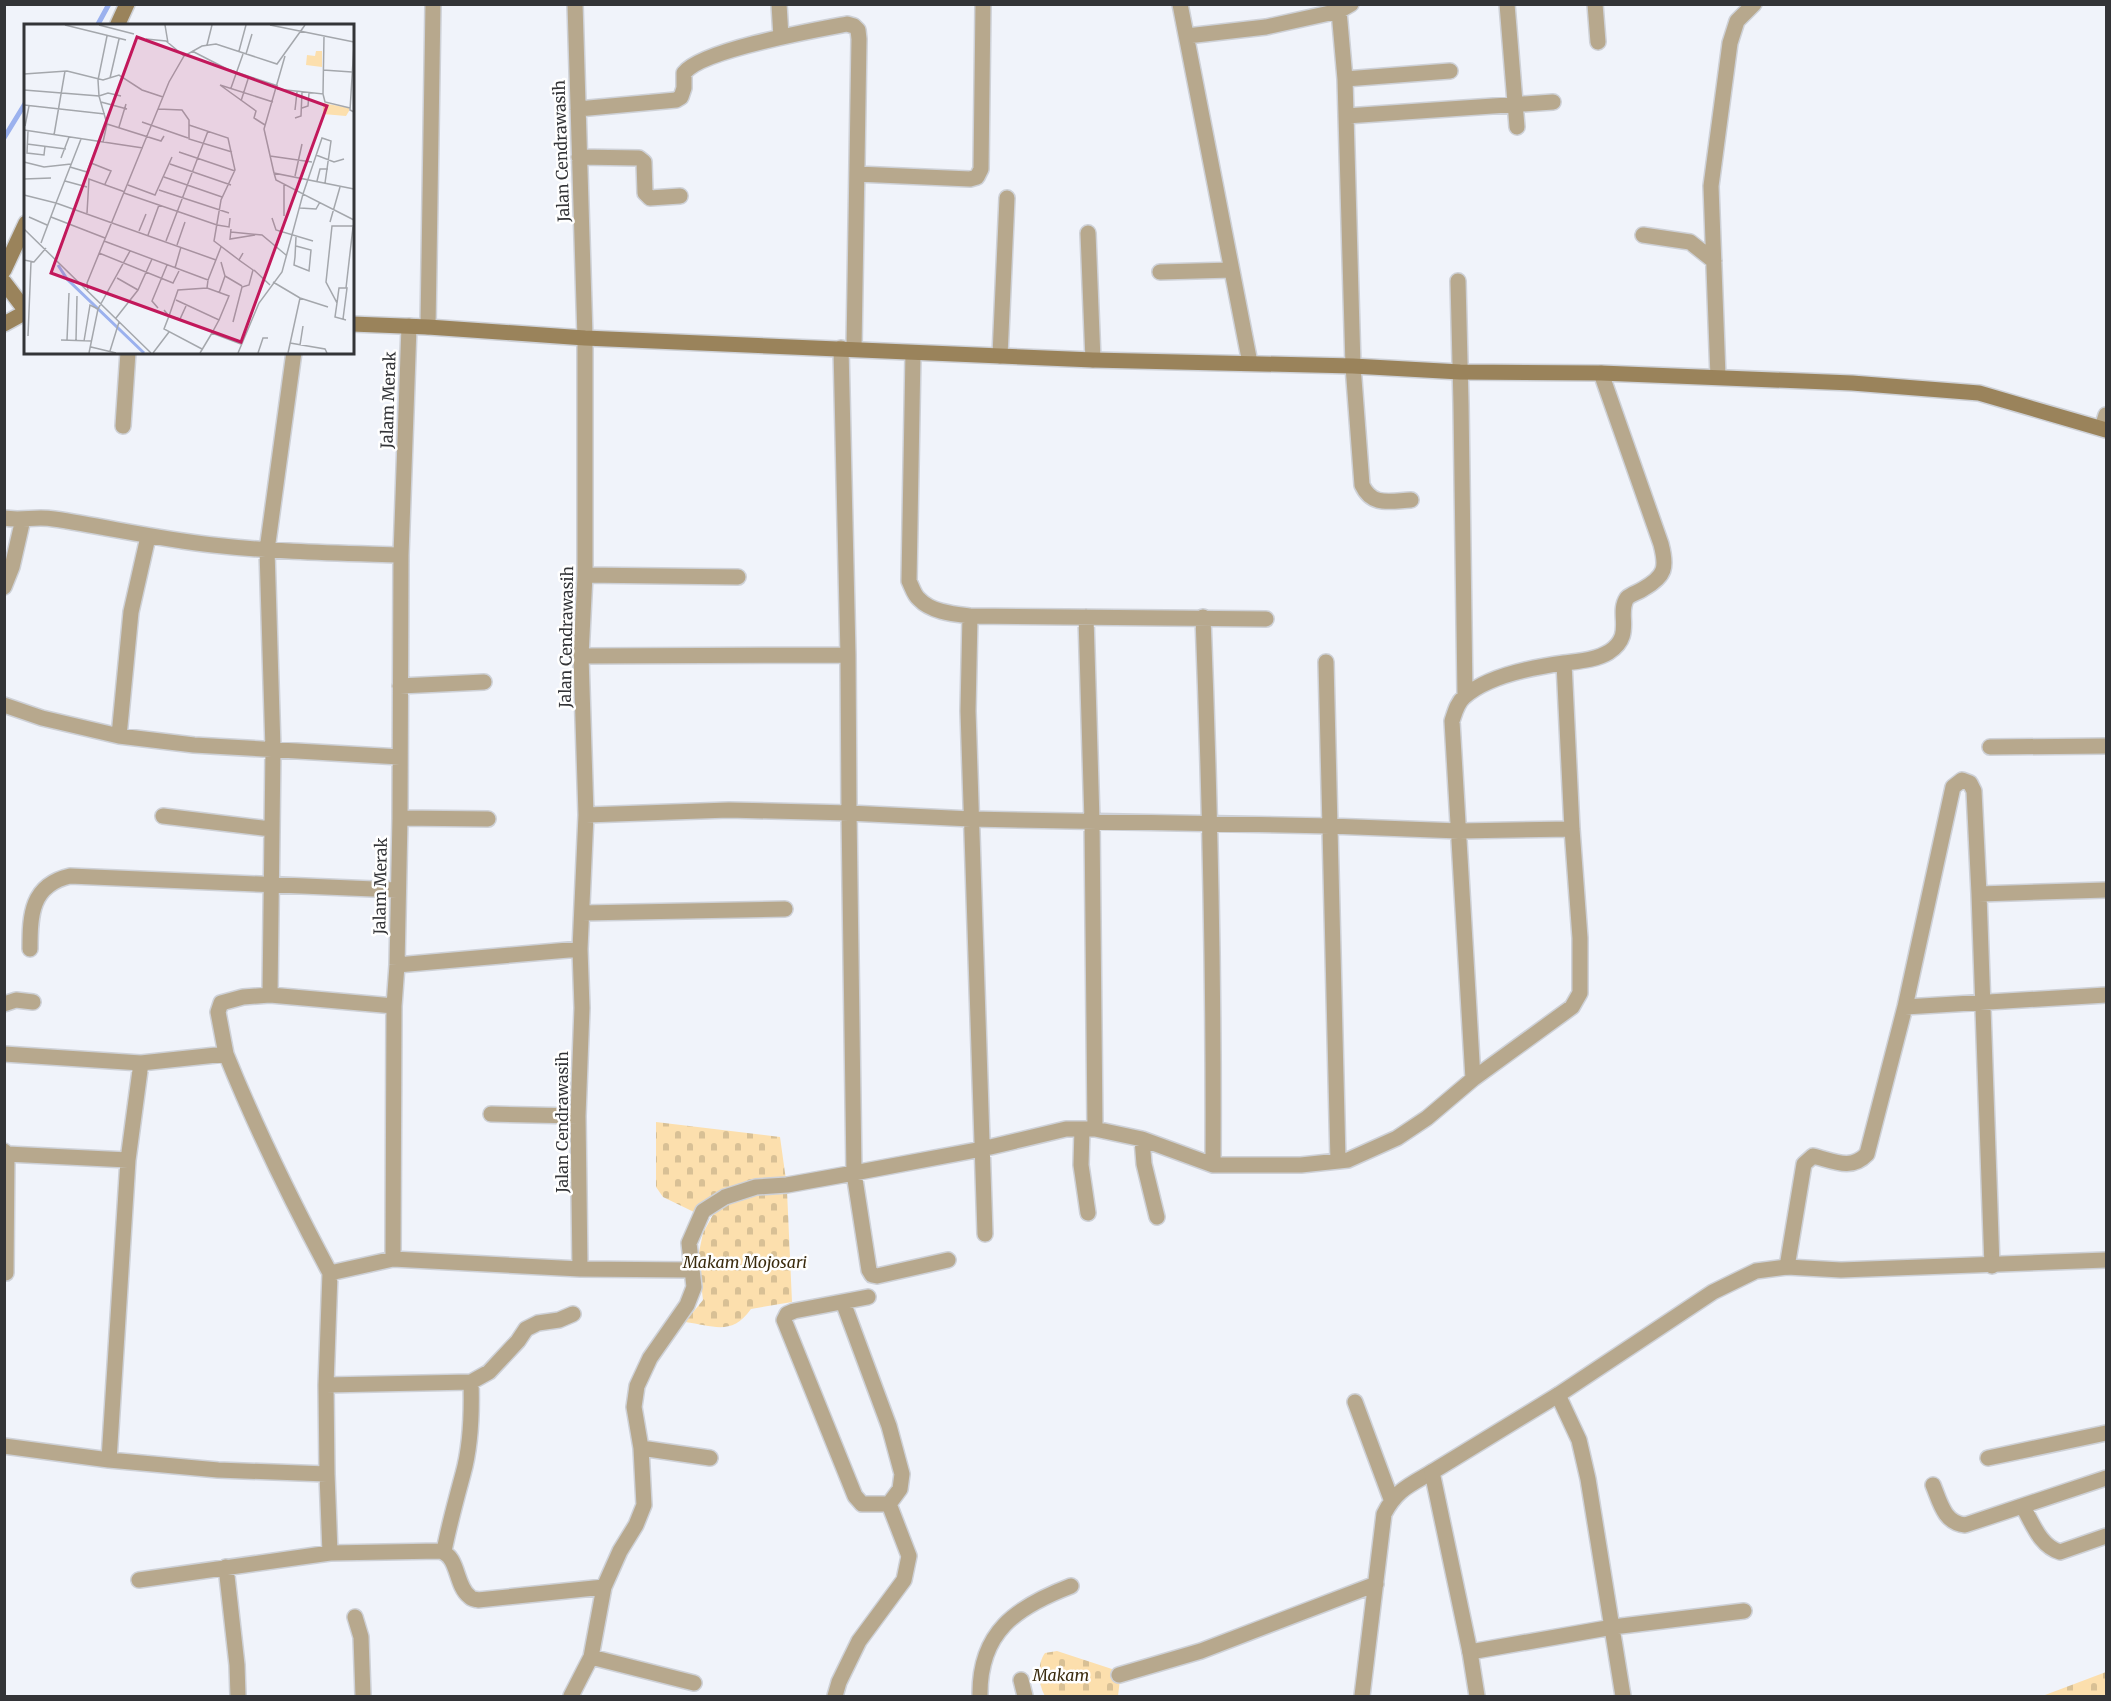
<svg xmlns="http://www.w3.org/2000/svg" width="2111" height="1701" viewBox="0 0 2111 1701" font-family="Merriweather,serif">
	<defs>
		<pattern id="cemetery-stones" width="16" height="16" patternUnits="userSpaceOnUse" patternTransform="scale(1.5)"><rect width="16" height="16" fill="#fcdfad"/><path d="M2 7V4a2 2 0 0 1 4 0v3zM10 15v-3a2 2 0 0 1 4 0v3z" fill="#d8c095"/></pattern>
	</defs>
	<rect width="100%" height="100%" fill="#f0f3fa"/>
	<path fill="url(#cemetery-stones)" d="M 656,1122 L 780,1137 L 786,1180 C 747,1181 723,1183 696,1213 L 663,1197 L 656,1187 Z
		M 787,1191 L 792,1302 L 751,1309 C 732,1336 714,1326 685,1322 L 703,1300 L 698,1257 L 703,1233 L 715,1211 L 729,1202 L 756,1194 Z
		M 1057,1651 L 1115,1670 L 1120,1679 L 1118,1696 L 1045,1696 C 1038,1684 1037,1664 1045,1653 Z
		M 2106,1672 L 2106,1696 L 2045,1696 L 2045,1695 Z"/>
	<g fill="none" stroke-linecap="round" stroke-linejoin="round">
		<path stroke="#9bb1ee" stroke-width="5" d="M 97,26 L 109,4
			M 4,138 L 26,102"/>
		<g stroke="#ced1d7" stroke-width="18">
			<path id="minor" d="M 575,4 L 585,338 L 585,575 L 581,656 L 586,815 L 580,949 L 582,1008 L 578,1116 L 580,1269
				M 779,4 L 781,37
				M 1180,4 L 1250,363
				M 1507,4 L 1517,127
				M 1595,4 L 1598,42
				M 1339,11 L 1345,79 L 1353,366 L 1362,485 C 1372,507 1390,501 1411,500
				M 1187,36 L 1266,27 L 1339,11 L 1351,4
				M 1345,79 L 1450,71
				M 578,109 L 676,100 L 681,97 L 684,88 L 684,73 C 701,50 815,30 847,24 L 854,26 L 858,30 L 859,39 L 854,348
				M 1346,116 L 1553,102
				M 579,157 L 639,158 L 644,162 L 645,193 L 650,198 L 680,196
				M 857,174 L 970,179 L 977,177 L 981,169 L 983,4
				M 1088,233 L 1093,360
				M 1643,235 L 1690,242 L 1714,261
				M 1160,272 L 1232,270
				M 1458,281 L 1461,404 L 1465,696
				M 409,326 L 401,555 L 400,818 L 397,965 L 394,1006 L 393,1259 L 580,1269 L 691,1270
				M 428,327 L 433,4
				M 841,348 L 848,655 L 849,813 L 854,1173 L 869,1270 L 872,1275 L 877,1276 L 948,1260
				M 294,352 L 267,550 L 273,749 L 270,995 L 394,1006
				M 913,353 L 909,581 C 912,587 914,595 919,599 C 931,612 953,614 970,616 L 1266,619
				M 1000,356 L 1007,198
				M 1718,377 L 1711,186 L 1730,43 L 1737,21 L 1754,4
				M 123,426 L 128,352
				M 2102,428 L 2106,415
				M 4,518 C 22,521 36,516 54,519 C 107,527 159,539 213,545 C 275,552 338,553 401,555
				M 585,575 L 738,577
				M 4,587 L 12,567 L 23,519
				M 970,616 L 968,711 L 985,1234
				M 1086,617 L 1092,821 L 1095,1129
				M 1203,617 C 1210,800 1214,982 1213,1165
				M 581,656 L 848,655
				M 1326,662 L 1338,1161
				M 400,686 L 484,682
				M 4,705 L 42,718 L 119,736 L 194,745 L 400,757
				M 119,736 L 131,612 L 148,537
				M 1990,747 L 2106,746
				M 586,815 L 729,810 L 849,813 L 971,819 L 1330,826 L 1459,831 L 1572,829
				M 163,816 L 271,829
				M 400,818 L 488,819
				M 1979,894 L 2106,890
				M 582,913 L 785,909
				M 30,949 C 30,915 31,885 70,876 L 397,890
				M 397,965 L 580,949
				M 4,1004 L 16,1000 L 33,1002
				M 1905,1007 L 2106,995
				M 4,1054 L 141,1063 L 226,1054 C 257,1131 291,1200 330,1273
				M 226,1054 L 218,1012 L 221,1003 L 243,997 L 270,995
				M 141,1063 L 128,1160 L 109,1460 L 218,1470 L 327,1474 L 326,1385 L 330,1273 L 393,1259
				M 1473,1079 L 1452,721 C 1455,712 1457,703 1464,697 C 1487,676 1534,667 1564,663 C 1579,661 1596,660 1609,652 C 1635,635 1616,614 1627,598 C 1631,594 1639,592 1643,589 C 1666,576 1667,567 1661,544 L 1601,373
				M 491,1114 L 578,1116
				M 1082,1129 L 1081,1165 L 1088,1213
				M 1142,1139 L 1144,1164 L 1157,1217
				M 4,1151 L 7,1154 L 128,1160
				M 1787,1267 L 1804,1164 L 1813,1156 C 1834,1161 1851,1171 1867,1154 L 1905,1007 L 1953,787 L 1962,780 L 1970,783 L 1974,791 L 1979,894 L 1992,1266
				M 6,1273 L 7,1154
				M 868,1297 L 794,1311 L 787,1314 L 784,1320 L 855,1496 L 862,1504 L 889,1504
				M 326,1385 L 471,1382 L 489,1372 L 518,1341 L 526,1329 L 538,1323 L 559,1320 L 573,1314
				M 1558,1395 L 1579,1440 L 1588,1479 L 1623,1696
				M 1355,1402 L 1391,1499
				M 4,1446 L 109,1460
				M 641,1448 L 634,1407 L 637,1386 L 650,1358 L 687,1305 L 694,1287 L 689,1243 L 703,1211 L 725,1197 L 756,1187 L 787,1185 L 854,1173 L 982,1149 L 1066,1129 L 1095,1129 L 1142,1139 L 1213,1165 L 1301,1165 L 1348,1160 L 1397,1138 L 1427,1118 L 1473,1079 L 1572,1007 L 1580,993 L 1580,938 L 1572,829 L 1564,663
				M 1988,1458 L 2106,1433
				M 327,1474 L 330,1553
				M 1933,1485 C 1940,1502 1944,1523 1965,1525 L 2106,1478
				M 2023,1507 C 2033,1524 2040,1546 2060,1552 L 2106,1536
				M 444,1551 C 449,1525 456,1500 463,1474 C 471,1445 472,1412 471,1382
				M 226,1567 L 237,1665 L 238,1696
				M 139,1580 L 330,1553 L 440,1551 C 459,1556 455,1585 469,1596 C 471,1599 475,1599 478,1600 L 604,1587 L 620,1551 L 636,1525 L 644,1505 L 641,1448 L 710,1458
				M 355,1617 L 361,1637 L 363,1696
				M 1470,1652 L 1613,1627 L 1744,1611
				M 591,1657 L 694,1683
				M 1119,1675 L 1201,1651 L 1376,1584
				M 1021,1680 L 1025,1696
				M 571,1696 L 591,1657 L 604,1587
				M 835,1696 L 839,1682 L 859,1641 L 904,1580 L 909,1556 L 889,1504 L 900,1489 L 902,1474 L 889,1426 L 843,1302
				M 980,1696 C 979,1632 1016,1607 1071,1586
				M 1362,1696 L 1384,1514 C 1396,1490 1410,1485 1432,1472"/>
		</g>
		<g stroke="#ced1d7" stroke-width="18">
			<path id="tertiary" d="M 1477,1696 L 1470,1652 L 1432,1472 L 1558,1395 L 1713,1292 L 1756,1271 L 1787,1267 L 1841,1270 L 2106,1260"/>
		</g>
		<g stroke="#ced1d7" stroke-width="18">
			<path id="secondary" d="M 117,26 L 127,4
				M 4,270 L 26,223
				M 4,282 L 26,311
				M 4,324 L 26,312
				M 352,324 L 428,327 L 585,338 L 1093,360 L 1353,366 L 1460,372 L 1601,373 L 1852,383 L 1979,393 L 2106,430"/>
		</g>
		<use href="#minor" stroke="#b7a88d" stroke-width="15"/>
		<use href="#tertiary" stroke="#b7a88d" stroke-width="15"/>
		<use href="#secondary" stroke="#9a835b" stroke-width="15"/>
	</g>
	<g text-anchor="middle" stroke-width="5" stroke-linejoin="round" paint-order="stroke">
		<g font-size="16" fill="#333437" stroke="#fff">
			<text transform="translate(561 151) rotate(-92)" y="6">Jalan Cendrawasih</text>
			<text transform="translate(388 400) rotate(-88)" y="6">Jalam Merak</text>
			<text transform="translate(566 637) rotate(-89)" y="6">Jalan Cendrawasih</text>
			<text transform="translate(380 886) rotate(-89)" y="6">Jalam Merak</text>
			<text transform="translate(562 1122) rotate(-90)" y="6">Jalan Cendrawasih</text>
		</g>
		<g font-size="16" font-style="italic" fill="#3a2b0e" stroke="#fff">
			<text x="745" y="1268">Makam Mojosari</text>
			<text x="1061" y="1681">Makam</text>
		</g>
	</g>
	<g transform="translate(24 24)">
		<rect width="330" height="330" fill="#f0f3fa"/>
		<path d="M 292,27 L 298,27 L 298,43 L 282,41 L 283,31 L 291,32 ZM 299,79 L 325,84 L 325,87 L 322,92 L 299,90 Z" fill="#fcdfad"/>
		<path fill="none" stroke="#9bb1ee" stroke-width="3" d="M 34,241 L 43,255 L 120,329"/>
		<path fill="none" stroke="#a4a7ac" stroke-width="1.5" d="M 41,1 L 102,16M 75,1 L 110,10M 141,1 L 144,19M 246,1 L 330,18M 83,12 L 74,56 L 75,72 L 84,69 L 97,72M 122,15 L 142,17 L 160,32M 183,21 L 188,1M 330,21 L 326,86 L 330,88M 168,27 L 203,45 L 254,62M 215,27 L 222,1M 222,30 L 228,10M 261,32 L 240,105 L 250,149 L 330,165M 299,46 L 328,48M 0,50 L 43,47 L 79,56 L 95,51 L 118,66 L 139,73M 86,54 L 95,15M 196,61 L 232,87 L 230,94 L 241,101M 196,61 L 249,78M 207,64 L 219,30M 253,65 L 299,70 L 300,12M 0,66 L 75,72 L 83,100 L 79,118M 299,70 L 301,78 L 326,84M 217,77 L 225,52M 77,78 L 103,85M 0,81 L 81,90M 278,84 L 284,82 L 285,69M 134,85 L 158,86 L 165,96 L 165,115 L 208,128M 271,86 L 273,68M 271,94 L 277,92 L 278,68M 118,98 L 164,114M 83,100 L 137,117 L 140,112M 165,101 L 204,114 L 211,146 L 197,176 L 190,217 L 215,236M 1,102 L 5,82M 95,103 L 102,80M 0,106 L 119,124M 4,107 L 3,129 L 20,131 L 21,122M 30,111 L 41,47M 57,115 L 32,179 L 192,236M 3,120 L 42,125M 155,128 L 211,147M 292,131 L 310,138 L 320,135M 246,132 L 288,138M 37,134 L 45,113M 0,138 L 20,143 L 47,140M 67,139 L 87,147 L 81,160M 146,140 L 207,161M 46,143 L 63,148 L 75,117M 250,149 L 252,156 L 279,170 L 298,114 L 307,117 L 301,159M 271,152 L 278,120M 140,153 L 198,173M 0,155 L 27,154M 41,157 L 63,163M 293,157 L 296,145 L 304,145M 104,161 L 131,171 L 148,133M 135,166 L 205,189M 100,169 L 193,201 L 205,203 L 206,194M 0,171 L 32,179 L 17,219M 276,184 L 292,185 L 296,178M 63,189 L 65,155 L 101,168M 260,192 L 260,160M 5,193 L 23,201M 27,193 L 81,214M 248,194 L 252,206 L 289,217M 306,198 L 316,163M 0,205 L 127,329M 207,205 L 206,215 L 231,211M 115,207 L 122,190M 207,208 L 238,211 L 262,231M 124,211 L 135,181M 80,217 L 184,256 L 197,223M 142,217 L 184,107M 153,221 L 161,198M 272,222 L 287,226 L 285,247 L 270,241 L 271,233 L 272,213M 75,229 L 149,259 L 155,247M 0,236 L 10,238 L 22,224M 151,244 L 157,223M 230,246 L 246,261M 201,252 L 218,262M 93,254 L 114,266M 249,258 L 276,274M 322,264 L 329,203M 64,266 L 63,259 L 145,58 L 160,32 L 178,22 L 192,20 L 253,40 L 281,1M 195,269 L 201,252 L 197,238M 152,276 L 195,296 L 205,272 L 183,264 L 184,256M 313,279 L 315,264 L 323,264 L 319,295M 162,282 L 156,295 L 145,292 L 140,305 L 178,325M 134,284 L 128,277 L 143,241M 140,286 L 145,292 L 154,266 L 183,264M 92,294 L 114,266 L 128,235M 195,296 L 188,309 L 217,320M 322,296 L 311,293 L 313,279 L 302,258 L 308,202 L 329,202M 209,298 L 218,263 L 225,261 L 229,246 L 215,236 L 219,229M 4,312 L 7,238M 37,316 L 68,317M 43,316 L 45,269M 52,316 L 53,272M 60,317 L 66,281 L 74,285M 266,319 L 301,325 L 303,329M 276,321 L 279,302M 67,323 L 92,329M 86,327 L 95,298M 65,329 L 74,285 L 106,227M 129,329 L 145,308M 176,329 L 188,309M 214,329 L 235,279 L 258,248 L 279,170 L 330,196M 234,329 L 239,314 L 244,314M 264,329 L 276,274 L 304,283"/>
		<path fill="#c2185b" fill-opacity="0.15" stroke="#c2185b" stroke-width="3" d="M 113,13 L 303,82 L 217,318 L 27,249 Z"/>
		<rect width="330" height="330" fill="none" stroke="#333437" stroke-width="3"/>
	</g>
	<rect width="2111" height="1701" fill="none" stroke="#333437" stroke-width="12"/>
</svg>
